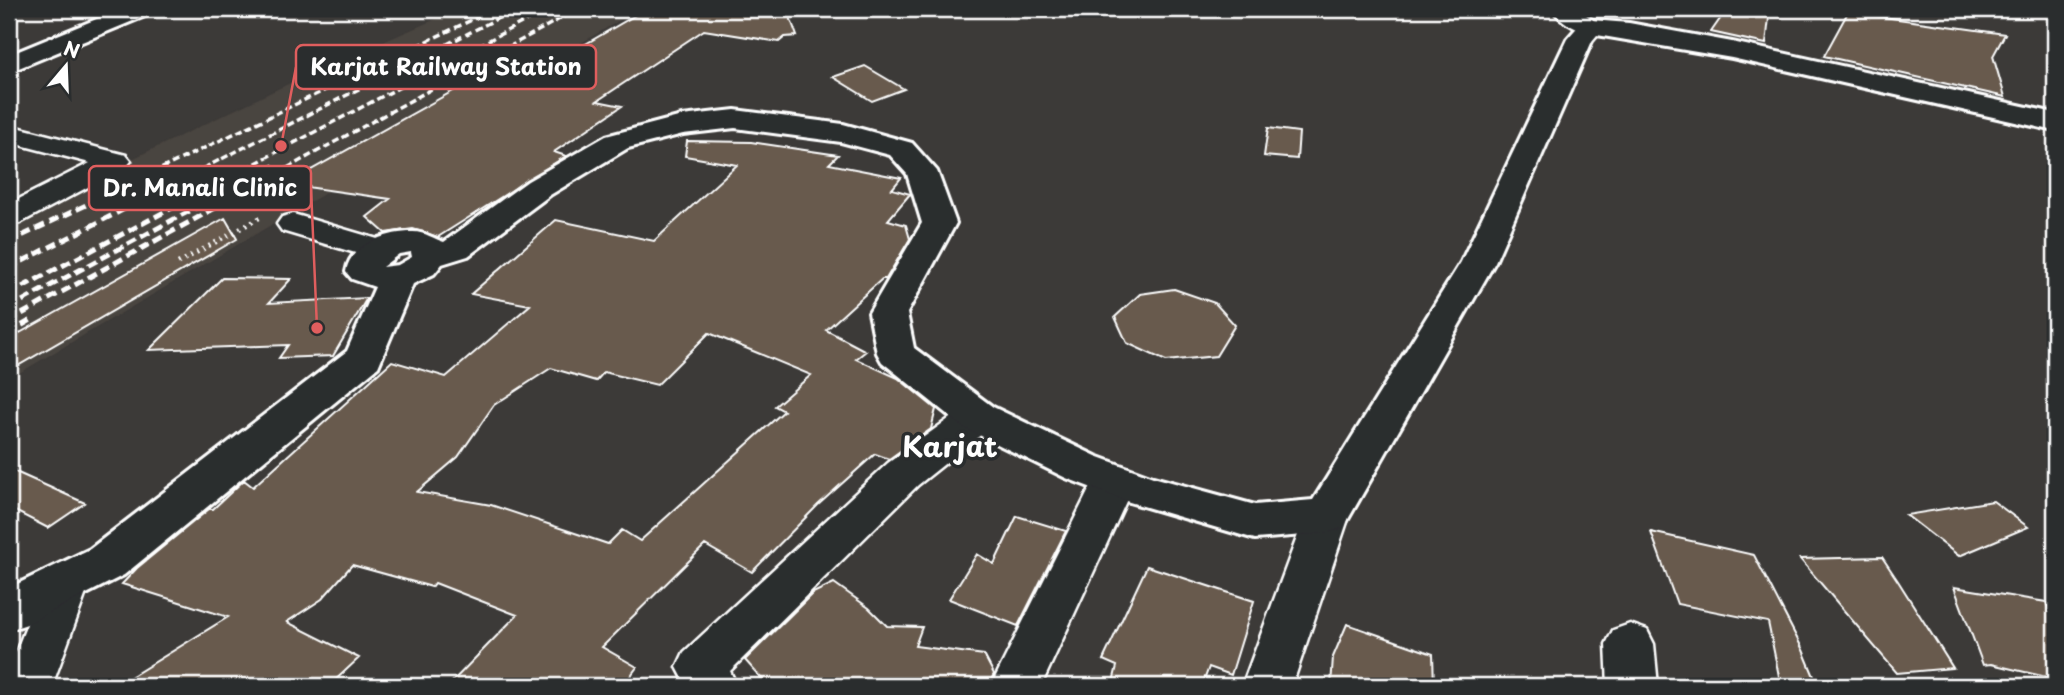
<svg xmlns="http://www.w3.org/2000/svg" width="2064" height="695" viewBox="0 0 2064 695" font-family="'Playpen Sans',sans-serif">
	<rect width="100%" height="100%" fill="#3c3a38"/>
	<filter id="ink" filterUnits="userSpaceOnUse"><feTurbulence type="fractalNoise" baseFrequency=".0143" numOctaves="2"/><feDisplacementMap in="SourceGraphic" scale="14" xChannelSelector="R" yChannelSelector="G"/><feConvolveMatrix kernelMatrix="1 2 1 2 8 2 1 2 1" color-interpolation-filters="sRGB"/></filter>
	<g filter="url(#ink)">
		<path fill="#49443f" d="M 459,9 L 639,9 L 9,379 L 9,218 L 307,75 Z"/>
		<path fill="#675a4e" stroke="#fff" stroke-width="2" fill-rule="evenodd" d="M 646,9 L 787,9 L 797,36 L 785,37 L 779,42 L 704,30 L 597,101 L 622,106 L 554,152 L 566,156 L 438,237 L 413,229 L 385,233 L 367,217 L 390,199 L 286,184 L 500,65 L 539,71 Z
			M 1727,9 L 1770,9 L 1766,44 L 1711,32 Z
			M 1848,12 L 2005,34 L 1993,56 L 2005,97 L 1824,56 Z
			M 865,66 L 904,89 L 872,101 L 833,77 Z
			M 1268,128 L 1299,132 L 1297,159 L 1264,156 Z
			M 687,141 L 751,142 L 838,155 L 829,164 L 901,178 L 892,189 L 910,194 L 888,220 L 906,225 L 910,239 L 886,279 L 882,279 L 826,330 L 866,351 L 856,359 L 898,378 L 936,409 L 931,429 L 889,459 L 875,454 L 818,505 L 752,572 L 705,545 L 602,647 L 637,667 L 623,686 L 448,686 L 517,615 L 435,583 L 432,587 L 352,565 L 322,599 L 287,622 L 359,658 L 329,686 L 116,686 L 228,617 L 122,584 L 137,568 L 209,509 L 213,509 L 244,480 L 253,487 L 392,361 L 446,377 L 530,305 L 471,294 L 556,220 L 654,241 L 737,165 L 685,156 ZM 709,333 L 811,375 L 775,406 L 784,411 L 640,541 L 622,530 L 608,544 L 491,505 L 417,492 L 458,457 L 494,405 L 551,368 L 596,381 L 604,372 L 657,385 Z
			M 225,218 L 237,239 L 9,371 L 9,339 Z
			M 222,278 L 291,279 L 269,303 L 367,298 L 333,356 L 279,358 L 288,345 L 149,350 Z
			M 1174,289 L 1215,303 L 1235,325 L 1216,356 L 1166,361 L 1127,343 L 1115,317 L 1140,294 Z
			M 9,469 L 85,503 L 48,528 L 9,508 Z
			M 1993,501 L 2028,527 L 1959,556 L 1906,515 Z
			M 1017,516 L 1066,531 L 1018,626 L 949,599 L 977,554 L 994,564 Z
			M 1651,532 L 1754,555 L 1803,650 L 1818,686 L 1781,686 L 1768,622 L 1677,604 Z
			M 1882,557 L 1898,581 L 1953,668 L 1897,673 L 1800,559 Z
			M 1147,566 L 1254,601 L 1231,675 L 1209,667 L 1202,686 L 1112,686 L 1117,666 L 1103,660 Z
			M 834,583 L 869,608 L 887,626 L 922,627 L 915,646 L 984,655 L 994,674 L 988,686 L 768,686 L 745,660 L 813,593 Z
			M 1954,587 L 2046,602 L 2055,623 L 2055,679 L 1991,664 L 1983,665 Z
			M 1347,624 L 1433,654 L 1434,686 L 1331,686 L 1333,657 Z"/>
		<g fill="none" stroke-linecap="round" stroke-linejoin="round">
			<g stroke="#fff" stroke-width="5">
				<path id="street" d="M 1552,9 L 1578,9 L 1603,27 L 1599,32 C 1584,36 1560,22 1552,9 Z
					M 9,125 L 126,155 L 131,161 L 126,167 L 20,223 L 9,225 L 9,204 L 90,163 L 9,142 Z
					M 293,214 L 391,243 L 395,250 L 391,257 L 379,260 L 282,231 L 277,224 L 282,217 Z
					M 978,404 L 992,408 L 998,417 L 992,426 L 918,485 L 730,671 L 737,686 L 687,686 L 677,667 L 684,652 L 888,463 L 964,408 Z
					M 1112,464 L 1127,468 L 1134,484 L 1041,686 L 991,686 L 1092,484 L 1091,479 L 1097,468 Z
					M 1327,500 L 1342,504 L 1349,516 L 1292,686 L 1242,686 L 1305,516 L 1312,504 Z
					M 67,564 L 83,569 L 90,582 L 52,686 L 9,686 L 9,669 L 44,582 L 51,569 Z
					M 1630,624 L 1647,630 L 1654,644 L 1658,686 L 1608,686 L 1606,644 L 1613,630 Z"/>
			</g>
			<g stroke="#fff" stroke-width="6">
				<path id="secondary" d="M 121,9 L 153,9 L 150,14 L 9,72 L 9,55 Z
					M 1591,20 L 1629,23 L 1732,42 L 2055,113 L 2055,131 L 1732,58 L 1597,35 L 1592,41 L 1495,262 L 1343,528 L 1327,533 L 1255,539 L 1126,501 L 1066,478 L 963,427 L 882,362 L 877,353 L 869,313 L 922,223 L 907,174 L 890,155 L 841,142 L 735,128 L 683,134 L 628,148 L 550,195 L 468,256 L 442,264 L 434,274 L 413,284 L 378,367 L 124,575 L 27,624 L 9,630 L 9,588 L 90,549 L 347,351 L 375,287 L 352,279 L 346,272 C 350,244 387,232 413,232 C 425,232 434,239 444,242 L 528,181 L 606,136 L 682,116 L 735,110 L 843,124 L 912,143 L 937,171 L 956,223 L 907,313 L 914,348 L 993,407 L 1096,456 L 1153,477 L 1255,505 L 1313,500 L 1461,262 L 1567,39 L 1582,22 ZM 411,252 L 412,257 L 398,265 L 382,267 L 399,254 Z"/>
			</g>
			<path stroke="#fff" stroke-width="4.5" stroke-dasharray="2 5" stroke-linecap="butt" d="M 178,263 L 263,216"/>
			<use href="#street" fill="#2a2d2e" fill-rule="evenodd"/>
			<use href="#secondary" fill="#2a2d2e" fill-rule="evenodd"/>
			<path stroke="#fff" stroke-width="3.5" stroke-dasharray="7 3.5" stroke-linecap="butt" d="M 152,173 L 484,14
				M 194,173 L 516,9
				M 237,173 L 548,9
				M 258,173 L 274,165
				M 278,173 L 578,9"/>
			<path stroke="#fff" stroke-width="5" stroke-dasharray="10 5" stroke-linecap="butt" d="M 9,242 L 155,172
				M 9,268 L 197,172
				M 9,294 L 240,172
				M 9,308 L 262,172
				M 9,321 L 281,172
				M 9,333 L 31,320"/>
		</g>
	</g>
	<g text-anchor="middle" stroke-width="7" stroke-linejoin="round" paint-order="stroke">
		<g font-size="28" font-weight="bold" fill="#fff" stroke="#2a2d2e">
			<text x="950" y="457">Karjat</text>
		</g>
	</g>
	<path fill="none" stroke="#e05e5e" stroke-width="2.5" d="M281 146L296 67M317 328L311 188"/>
	<g fill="#e05e5e" stroke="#2a2d2e" stroke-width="2.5">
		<circle cx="281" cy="146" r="7"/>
		<circle cx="317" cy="328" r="7"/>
	</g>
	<g fill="#2a2d2e" stroke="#e05e5e" stroke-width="2.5">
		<rect x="296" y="45" width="300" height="44" rx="7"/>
		<rect x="89" y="166" width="222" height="44" rx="7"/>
	</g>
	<g font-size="23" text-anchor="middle" font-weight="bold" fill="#fff">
		<text x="446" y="75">Karjat Railway Station</text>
		<text x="200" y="196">Dr. Manali Clinic</text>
	</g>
	<rect width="2064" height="695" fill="none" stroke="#2a2d2e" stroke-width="35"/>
	<rect x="18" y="18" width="2029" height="660" fill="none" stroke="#fff" stroke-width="2.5" filter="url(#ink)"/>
	<g transform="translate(66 66) rotate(19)" stroke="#2a2d2e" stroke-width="5" paint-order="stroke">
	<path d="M0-5L12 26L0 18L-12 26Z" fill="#ffffff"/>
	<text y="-10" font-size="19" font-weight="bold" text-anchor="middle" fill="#ffffff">N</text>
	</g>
</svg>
